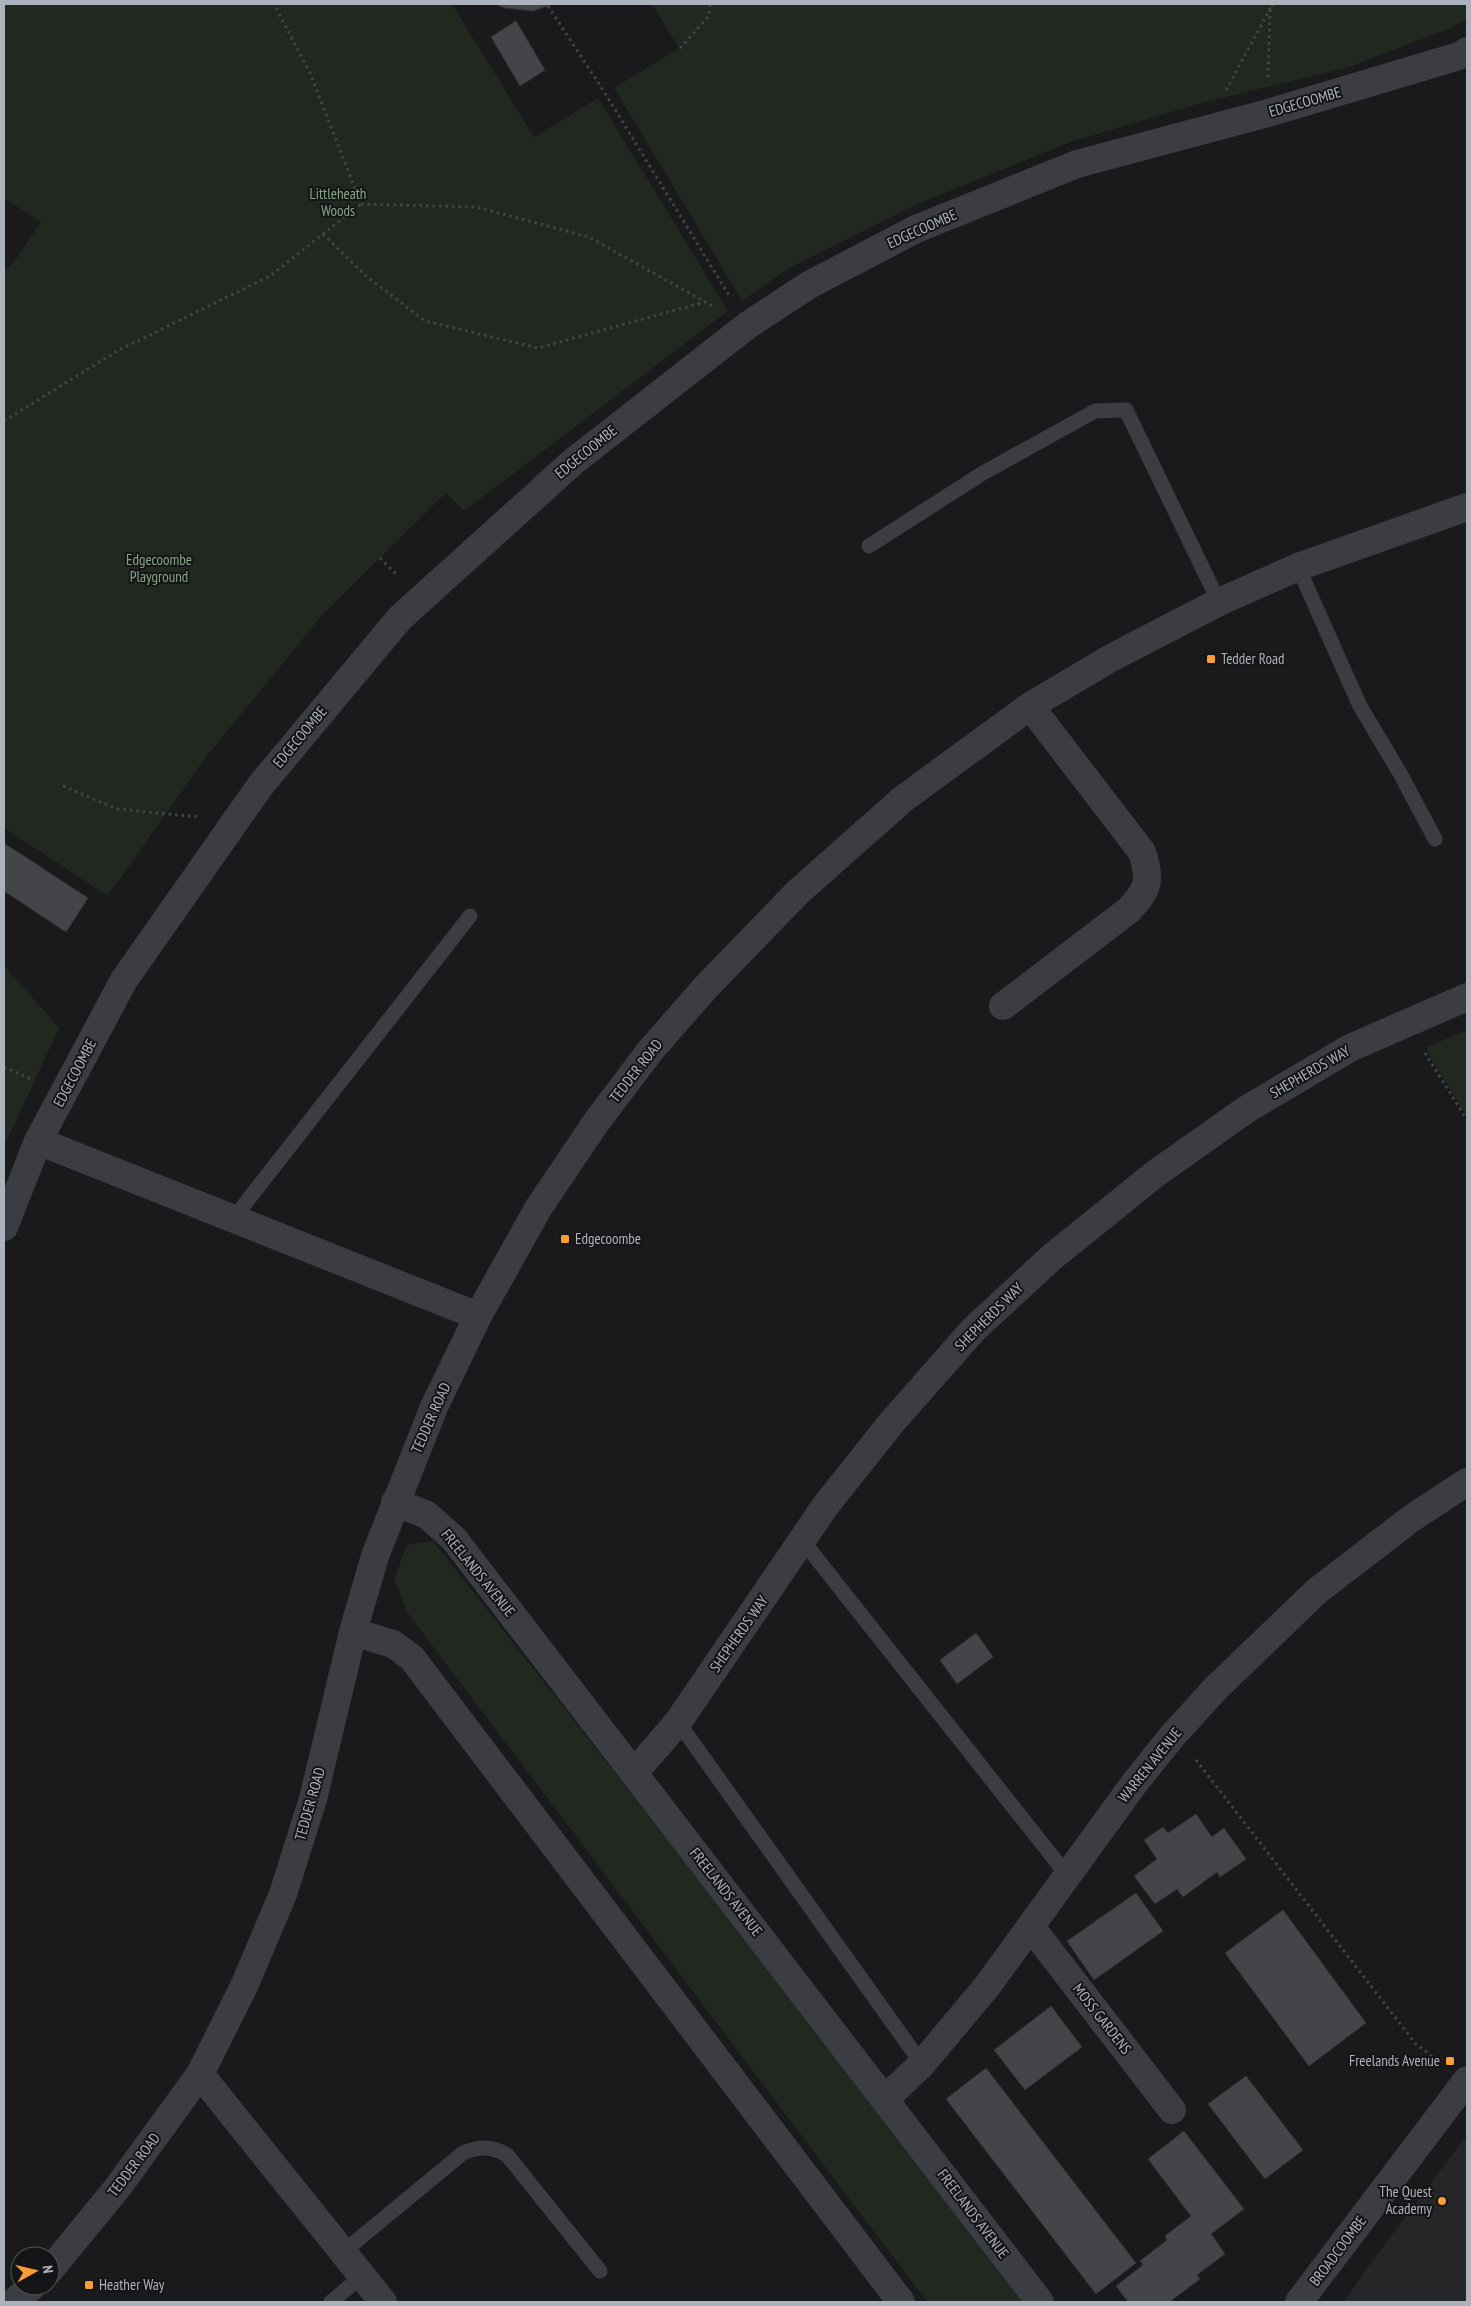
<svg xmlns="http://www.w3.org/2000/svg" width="1471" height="2306" viewBox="0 0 1471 2306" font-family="'PT Sans Narrow',sans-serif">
	<rect width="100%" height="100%" fill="#1a1a1c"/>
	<path fill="#262629" d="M 1467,2135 L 1467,2302 L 1344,2302 L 1368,2267 Z"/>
	<path fill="#202820" d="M 4,4 L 452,4 L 534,137 L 598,98 L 728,311 L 464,511 L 446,493 L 325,612 L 205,758 L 108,896 L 4,828 L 4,272 L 17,258 L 41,222 L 4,198 Z
		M 652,4 L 1467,4 L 1467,19 L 1448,29 L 1349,67 L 1202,103 L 1070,142 L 913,206 L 791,267 L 742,301 L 614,88 L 679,48 Z
		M 4,965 L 59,1028 L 4,1147 Z
		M 1467,1030 L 1467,1116 L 1428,1054 L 1427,1047 Z
		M 433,1541 C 632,1793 829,2046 1022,2302 L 927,2302 L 407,1612 L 394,1579 L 407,1545 Z"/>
	<path fill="#444549" stroke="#343438" d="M 496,4 L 553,4 L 533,11 L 505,8 Z
		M 516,21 L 545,70 L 520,86 L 491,37 Z
		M 4,843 L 88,898 L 66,932 L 4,891 Z
		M 976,1633 L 993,1657 L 957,1684 L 940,1660 Z
		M 1196,1814 L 1212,1837 L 1224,1828 L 1246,1859 L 1220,1877 L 1217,1872 L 1183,1897 L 1177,1889 L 1155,1904 L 1134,1876 L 1157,1859 L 1144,1840 L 1163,1827 L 1168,1833 Z
		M 1136,1893 L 1163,1931 L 1094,1980 L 1067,1941 Z
		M 1283,1910 L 1366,2023 L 1309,2066 L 1225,1953 Z
		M 1051,2006 L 1082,2047 L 1025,2090 L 994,2050 Z
		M 986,2068 L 1136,2263 L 1096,2294 L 946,2099 Z
		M 1246,2076 L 1303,2150 L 1265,2179 L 1208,2104 Z
		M 1184,2131 L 1244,2209 L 1211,2234 L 1225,2254 L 1197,2275 L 1200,2279 L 1172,2300 L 1173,2302 L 1128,2302 L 1116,2286 L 1143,2265 L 1140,2261 L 1167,2240 L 1165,2236 L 1191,2216 L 1148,2159 Z"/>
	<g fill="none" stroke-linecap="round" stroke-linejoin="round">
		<path stroke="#414449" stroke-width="3" stroke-dasharray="2.5 4" stroke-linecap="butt" d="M 548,6 L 605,93 L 730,297
			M 680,48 L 709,16 L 710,4
			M 1268,77 L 1270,9 L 1273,4
			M 1226,90 L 1270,9 L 1269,4
			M 361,204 L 476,207 L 589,237 L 716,308
			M 323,234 L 366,276 L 425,321 L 538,348 L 705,302
			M 4,421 L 119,350 L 270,276 L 361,204 L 310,73 L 274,4
			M 380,558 L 398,576
			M 63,786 L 117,809 L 199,817
			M 1425,1053 L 1467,1120
			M 4,1067 L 33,1080
			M 1196,1760 L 1415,2043 L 1439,2062"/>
		<path stroke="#3b3d42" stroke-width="15" d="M 869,546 L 983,473 L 1095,411 L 1126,410 L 1219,602
			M 1298,567 L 1360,706 L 1401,775 L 1435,839
			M 233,1219 L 470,916
			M 802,1540 L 1067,1875
			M 678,1722 L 922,2064
			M 343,2252 L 463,2153 C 479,2146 492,2146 507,2155 L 600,2271
			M 331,2302 L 362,2276"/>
		<path stroke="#3b3d42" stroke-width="28" d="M 1003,1006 L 1129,910 C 1149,888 1151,881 1142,852 L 1030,706
			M 38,1141 L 478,1316
			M 4,1227 L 38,1141 L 124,980 L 260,786 L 400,618 L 574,461 L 748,325 L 809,285 L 916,229 L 1077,164 L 1268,113 L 1459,56 L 1467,51
			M 395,1502 L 427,1515 L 454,1539 L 1040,2302
			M 353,1632 L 393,1644 L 412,1658 L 901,2302
			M 634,1773 L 678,1722 L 826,1505 L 892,1422 L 974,1329 L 1052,1257 L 1155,1174 L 1247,1109 L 1350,1048 L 1467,997
			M 1031,1927 L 1172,2110
			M 200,2074 L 383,2302
			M 885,2099 L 922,2064 L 988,1985 L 1136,1781 L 1174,1734 L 1216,1688 L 1317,1591 L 1412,1518 L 1467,1482
			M 50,2270 L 118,2187 L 200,2074 L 245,1984 L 283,1894 L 313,1799 L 353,1632 L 375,1556 L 434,1407 L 478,1316 L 539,1207 L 597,1121 L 650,1051 L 706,987 L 797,893 L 903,799 L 1030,706 L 1111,658 L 1219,602 L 1298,567 L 1467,507
			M 14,2302 L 32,2286
			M 1299,2302 L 1467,2080"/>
	</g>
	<g fill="#f79e37" stroke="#151517" stroke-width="2">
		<rect x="1206" y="654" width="10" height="10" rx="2.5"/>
		<rect x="560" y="1234" width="10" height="10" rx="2.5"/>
		<rect x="1445" y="2056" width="10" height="10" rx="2.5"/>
		<circle cx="1442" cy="2201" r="5"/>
		<rect x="84" y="2280" width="10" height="10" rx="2.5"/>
	</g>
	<g text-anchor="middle" stroke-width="4" stroke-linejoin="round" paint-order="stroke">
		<g font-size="15" fill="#acb3bc" stroke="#151517">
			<text transform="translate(1305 102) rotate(-16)" y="5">EDGECOOMBE</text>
			<text transform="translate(922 229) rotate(-24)" y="5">EDGECOOMBE</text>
			<text transform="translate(586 452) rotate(-39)" y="5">EDGECOOMBE</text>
			<text transform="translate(300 737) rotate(-50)" y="5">EDGECOOMBE</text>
			<text transform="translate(636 1071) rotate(-52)" y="5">TEDDER ROAD</text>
			<text transform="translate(1310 1072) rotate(-30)" y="5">SHEPHERDS WAY</text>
			<text transform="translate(75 1073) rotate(-62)" y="5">EDGECOOMBE</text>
			<text transform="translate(989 1317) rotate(-45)" y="5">SHEPHERDS WAY</text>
			<text transform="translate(431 1418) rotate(-66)" y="5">TEDDER ROAD</text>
			<text transform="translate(478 1573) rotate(51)" y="5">FREELANDS AVENUE</text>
			<text transform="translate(739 1634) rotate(-55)" y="5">SHEPHERDS WAY</text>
			<text transform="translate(1150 1765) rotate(-51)" y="5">WARREN AVENUE</text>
			<text transform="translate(310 1804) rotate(-74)" y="5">TEDDER ROAD</text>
			<text transform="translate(726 1892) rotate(52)" y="5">FREELANDS AVENUE</text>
			<text transform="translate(1102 2019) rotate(52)" y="5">MOSS GARDENS</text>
			<text transform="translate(134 2165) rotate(-53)" y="5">TEDDER ROAD</text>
			<text transform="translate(973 2214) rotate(53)" y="5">FREELANDS AVENUE</text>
			<text transform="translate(1338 2251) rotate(-53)" y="5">BROADCOOMBE</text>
		</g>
		<g font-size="15" fill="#85a783" stroke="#151517">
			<text x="338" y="199">Littleheath<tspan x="338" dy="17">Woods</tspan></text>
			<text x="159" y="565">Edgecoombe<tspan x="159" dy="17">Playground</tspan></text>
		</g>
		<g font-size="15" fill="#acb3bc" stroke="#151517" text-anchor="start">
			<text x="1221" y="664">Tedder Road</text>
			<text x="575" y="1244">Edgecoombe</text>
			<text x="1440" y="2066" text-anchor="end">Freelands Avenue</text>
			<text x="1432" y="2197" text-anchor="end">The Quest<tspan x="1432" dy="17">Academy</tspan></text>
			<text x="99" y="2290">Heather Way</text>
		</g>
	</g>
	<rect width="1471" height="2306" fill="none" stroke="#acb3bc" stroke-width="10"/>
	<g transform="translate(35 2271) rotate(82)"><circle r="24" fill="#151517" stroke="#515459"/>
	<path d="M0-4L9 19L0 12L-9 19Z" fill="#f79e37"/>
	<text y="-8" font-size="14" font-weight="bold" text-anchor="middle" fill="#acb3bc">N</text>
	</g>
</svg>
